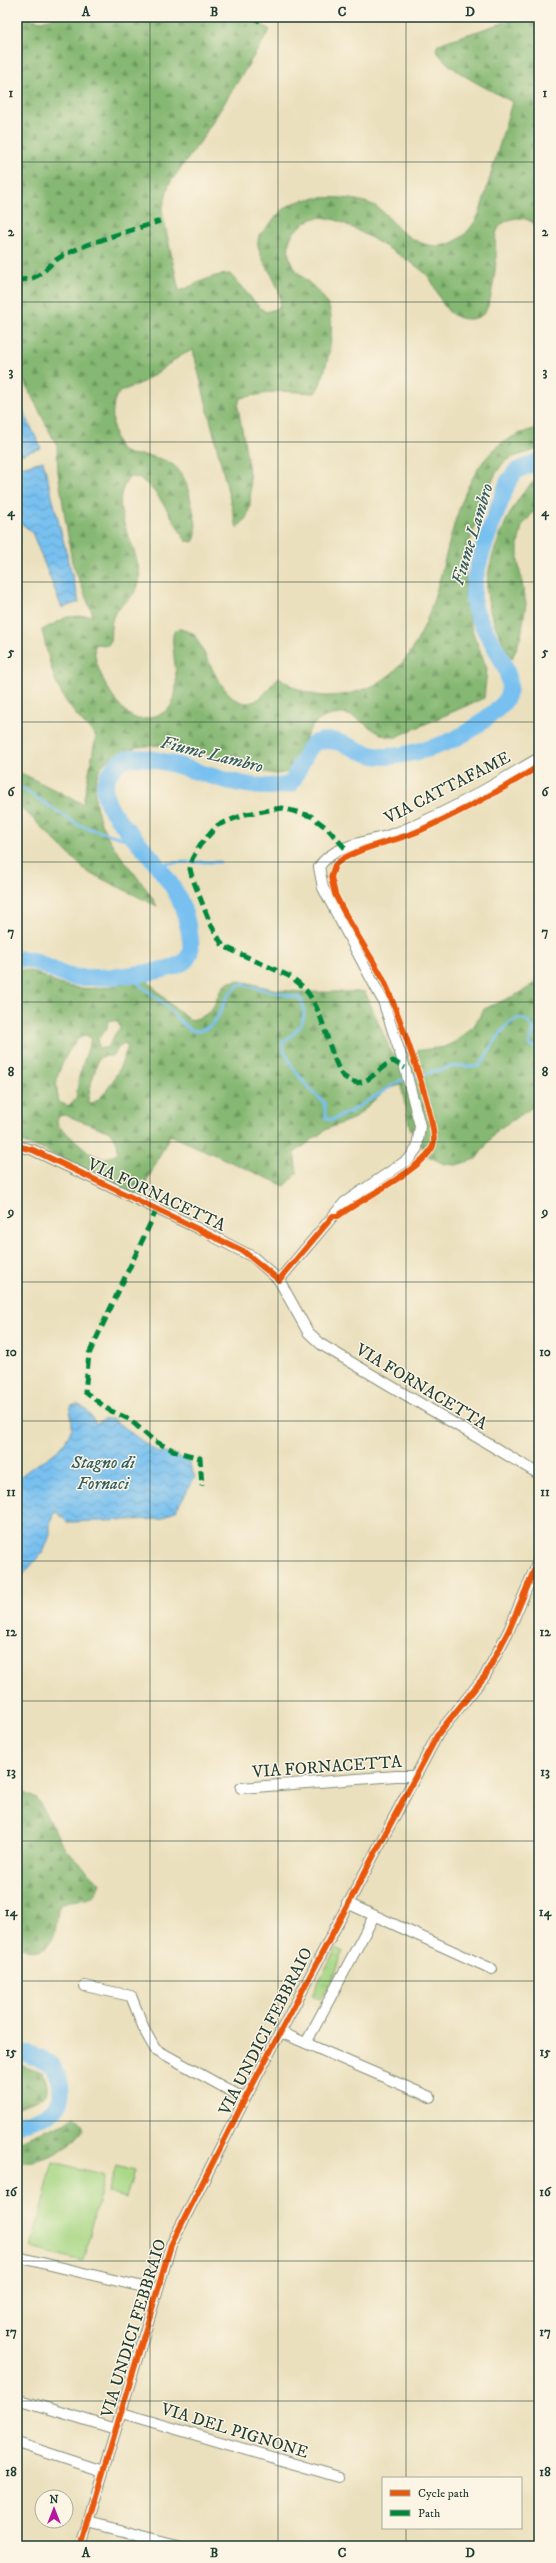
<svg xmlns="http://www.w3.org/2000/svg" width="556" height="2563" viewBox="0 0 556 2563" font-family="'IM FELL DW Pica',serif">
	<defs>
		<pattern id="forest-firs" width="22" height="20" patternUnits="userSpaceOnUse"><rect width="22" height="20" fill="#85b872"/><path d="M5 1l3.5 6h-7zM16 11l3.5 6h-7z" fill="#6c975e"/></pattern>
		<pattern id="park-crowns" width="20" height="18" patternUnits="userSpaceOnUse"><rect width="20" height="18" fill="#a7d785"/><path d="M2 6a3 3 0 1 1 6 0M12 15a3 3 0 1 1 6 0" fill="none" stroke="#8fb973"/></pattern>
		<pattern id="water-waves" width="16" height="10" patternUnits="userSpaceOnUse"><rect width="16" height="10" fill="#77c0f0"/><path d="M0 5q4-4 8 0t8 0" fill="none" stroke="#619dc3"/></pattern>
	</defs>
	<rect width="100%" height="100%" fill="#fcf5e5"/>
	<filter id="ink" filterUnits="userSpaceOnUse"><feTurbulence type="fractalNoise" baseFrequency=".025" numOctaves="2"/><feDisplacementMap in="SourceGraphic" scale="8" xChannelSelector="R" yChannelSelector="G"/><feConvolveMatrix kernelMatrix="1 2 1 2 8 2 1 2 1" color-interpolation-filters="sRGB"/></filter>
	<filter id="wash" filterUnits="userSpaceOnUse"><feTurbulence type="fractalNoise" baseFrequency=".012" numOctaves="4" result="noise"/><feDisplacementMap in="SourceGraphic" scale="16" xChannelSelector="R" yChannelSelector="G"/><feGaussianBlur stdDeviation="0.9" result="paint"/><feColorMatrix in="noise" values="0 0 0 0 0 0 0 0 0 0 0 0 0 0 0 0 0 1.4 0 .05"/><feComposite in="paint" operator="in"/></filter>
	<g filter="url(#wash)">
		<rect width="100%" height="100%" fill="#ebe0bd"/>
		<path fill="#a7d785" stroke="#638a5c" d="M 53,2162 L 105,2175 L 83,2261 L 31,2248 Z
			M 116,2166 L 134,2171 L 126,2198 L 108,2193 Z"/>
		<path fill="url(#forest-firs)" stroke="#527a53" fill-rule="evenodd" d="M 17,17 L 29,17 L 30,19 L 41,21 L 57,17 L 251,17 L 270,30 L 200,142 L 169,184 L 162,211 L 179,291 C 196,285 211,274 230,274 L 260,308 L 266,312 L 279,308 C 287,284 251,255 259,237 C 261,232 266,228 270,224 C 276,217 282,209 290,205 C 310,194 353,196 373,205 C 384,210 393,224 402,232 C 434,257 464,247 480,212 L 512,102 C 490,89 448,72 436,49 L 438,45 L 444,42 L 521,17 L 539,17 L 539,229 C 533,221 528,219 519,218 C 510,218 500,223 497,231 C 494,239 496,248 496,255 C 496,267 492,302 485,312 C 478,321 461,321 452,314 C 440,306 437,287 428,276 C 418,264 357,229 341,222 C 332,218 321,216 312,219 C 304,222 292,232 290,239 C 281,273 315,279 328,305 C 337,323 327,377 315,393 L 279,391 L 240,398 L 238,407 C 242,432 256,491 248,513 C 246,520 242,523 237,528 L 193,350 C 172,358 158,375 137,385 C 132,387 122,390 118,394 C 109,403 112,444 123,451 C 128,455 138,455 143,455 C 182,461 185,474 193,510 C 195,519 199,534 193,542 L 186,541 C 175,524 151,474 130,477 C 105,505 136,540 139,572 C 142,597 123,598 114,615 C 110,623 111,634 110,642 L 108,645 L 95,644 C 90,663 117,711 135,718 C 141,721 149,718 155,716 C 162,714 169,710 172,704 C 182,682 171,657 173,635 L 175,630 L 180,629 L 193,633 C 206,651 225,714 255,701 C 266,696 270,684 279,677 C 303,695 322,700 352,693 C 477,664 413,451 539,428 L 539,449 L 513,457 L 504,462 L 496,473 L 485,495 L 466,554 L 465,599 L 472,630 L 487,669 L 484,698 L 396,737 C 375,739 361,713 340,714 C 295,717 309,760 287,772 C 284,773 279,774 275,774 C 223,764 163,727 112,757 C 91,769 93,797 99,817 C 110,851 140,875 157,906 L 86,871 L 17,803 L 17,771 L 83,804 L 96,736 C 57,698 54,682 42,630 L 67,617 L 93,615 L 72,562 L 58,472 L 57,446 L 17,367 Z
			M 539,478 L 539,505 L 522,526 L 518,544 L 518,561 L 526,604 L 521,636 L 512,659 C 501,640 488,614 487,591 C 485,563 513,492 539,478 Z
			M 21,970 C 37,970 45,979 59,984 C 87,993 116,987 144,978 C 159,991 175,1012 191,1020 C 224,1014 212,988 230,982 C 240,979 254,985 263,987 C 295,995 332,991 365,992 L 392,1054 L 444,1047 L 455,1042 L 474,1026 L 484,1009 L 520,993 L 539,981 L 539,1103 L 497,1130 L 476,1159 L 456,1165 L 444,1164 L 428,1156 L 410,1128 L 401,1085 L 386,1089 L 355,1118 L 327,1129 L 294,1153 L 297,1173 L 285,1186 L 170,1135 L 139,1197 L 42,1149 L 17,1141 L 17,972 ZM 108,1020 L 118,1021 L 120,1028 C 113,1034 113,1042 106,1048 L 99,1048 L 98,1039 L 107,1028 ZM 86,1035 L 91,1039 L 79,1077 L 76,1099 L 68,1106 L 59,1102 C 57,1094 56,1086 57,1078 C 60,1067 74,1035 86,1035 ZM 123,1043 L 128,1045 C 124,1061 106,1103 88,1104 C 87,1094 95,1071 98,1060 L 100,1057 L 112,1056 ZM 65,1115 L 110,1132 L 117,1142 L 118,1152 L 115,1155 L 103,1159 L 90,1153 L 58,1126 L 57,1121 L 59,1116 Z
			M 17,1790 L 37,1799 L 65,1849 L 100,1883 C 93,1908 75,1895 59,1905 C 55,1921 59,1947 37,1950 C 28,1952 23,1949 17,1943 Z
			M 17,2063 L 42,2072 C 56,2098 39,2100 17,2107 Z
			M 75,2116 L 83,2125 L 83,2130 C 69,2151 41,2162 17,2163 L 17,2142 L 65,2123 Z"/>
		<path fill="url(#park-crowns)" stroke="#638a5c" d="M 336,1948 L 343,1952 L 334,1977 L 320,1999 L 312,1995 Z"/>
		<path fill="url(#water-waves)" stroke="#4b7e92" d="M 17,398 L 41,448 L 17,456 Z
			M 43,461 L 79,602 L 62,608 L 32,532 L 17,520 L 17,468 Z
			M 77,1404 L 86,1409 L 96,1424 L 104,1419 L 112,1419 L 157,1452 L 175,1455 L 189,1462 L 195,1477 L 176,1510 L 161,1519 L 67,1522 L 56,1511 L 50,1523 L 50,1535 L 44,1550 L 23,1575 L 17,1578 L 17,1480 C 37,1459 59,1460 71,1430 C 74,1423 69,1414 71,1406 Z"/>
		<g fill="none" stroke-linecap="round" stroke-linejoin="round">
			<path stroke="#77c0f0" stroke-width="3" d="M 17,785 L 78,825 L 139,843
				M 192,862 L 220,862
				M 155,864 L 188,862
				M 126,974 L 162,1002 L 181,1022 L 191,1030 L 199,1031 L 209,1027 L 216,1020 L 228,995 L 240,984 L 300,998 C 311,1019 298,1031 282,1043 C 289,1068 305,1086 324,1102 L 326,1118 L 331,1120 L 350,1112 L 401,1080 L 454,1066 L 479,1066 C 491,1053 513,995 534,1029 L 529,1045 L 539,1048
				M 17,2544 L 18,2546"/>
			<path stroke="#77c0f0" stroke-width="17" d="M 17,960 C 33,955 52,972 68,976 C 86,981 174,974 186,960 C 193,953 191,940 189,931 C 186,916 181,899 172,886 C 162,871 151,856 139,843 C 124,825 92,799 110,773 C 114,767 118,761 125,759 C 142,755 160,761 176,765 C 213,776 253,793 291,784 L 308,750 L 314,743 C 340,734 351,752 377,756 C 395,758 411,753 428,749 C 449,743 472,731 489,716 C 495,711 503,706 506,699 C 522,673 478,630 474,605 C 468,576 498,511 508,482 L 516,471 L 539,461
				M 17,2051 C 27,2054 40,2057 49,2063 C 61,2071 66,2099 54,2110 C 44,2119 29,2121 17,2125"/>
		</g>
	</g>
	<g filter="url(#ink)">
		<g fill="none" stroke-linecap="round" stroke-linejoin="round">
			<g stroke="#858e78" stroke-width="12">
				<path id="minor" d="M 17,1146 L 33,1150 L 195,1227 L 253,1257 L 279,1280 L 308,1332 L 322,1345 L 539,1474
					M 279,1280 L 344,1203 L 409,1159 L 417,1148 L 420,1126 L 405,1068 L 383,1001 L 323,888 L 319,867 C 332,846 365,842 387,836 C 440,818 491,786 539,758
					M 241,1788 L 396,1776 L 415,1776
					M 347,1903 L 492,1969
					M 85,1986 L 131,1996 L 145,2031 L 155,2049 L 245,2099
					M 280,2032 L 430,2097
					M 306,2043 L 374,1916
					M 17,2257 L 156,2290
					M 17,2399 L 116,2429
					M 122,2413 L 339,2477
					M 17,2443 L 103,2471
					M 88,2522 L 182,2546
					M 81,2546 L 171,2245 L 245,2099 L 438,1734 L 485,1676 L 509,1630 L 539,1559"/>
			</g>
			<use href="#minor" stroke="#fff" stroke-width="10"/>
			<path stroke="#00873e" stroke-width="5" stroke-dasharray="10 5" stroke-linecap="butt" d="M 253,17 L 260,21
				M 17,280 C 45,280 43,266 64,255 C 94,240 128,232 160,221
				M 345,848 L 327,828 L 311,816 L 282,808 L 246,814 L 218,825 L 200,845 L 192,859 L 190,869 L 192,877 L 210,923 L 223,946 L 289,976 C 325,997 323,1042 342,1075 C 365,1095 374,1069 393,1061 L 405,1068
				M 157,1209 L 89,1354 L 85,1392 L 109,1410 L 129,1419 L 154,1441 L 177,1452 L 200,1458 L 202,1486"/>
			<g stroke="#fcf5e5" stroke-width="8">
				<path id="cycleway" d="M 17,1146 L 33,1150 L 243,1251 L 279,1280 L 333,1216 L 338,1216 C 362,1198 422,1170 433,1146 C 441,1128 393,997 381,975 C 366,948 348,922 335,894 L 331,877 L 335,865 C 352,848 398,841 421,830 C 462,811 502,790 539,766
					M 81,2546 L 171,2245 L 245,2099 L 438,1734 L 485,1676 L 509,1630 L 539,1559"/>
			</g>
			<use href="#cycleway" stroke="#e8590c" stroke-width="6"/>
		</g>
	</g>
	<path fill="none" stroke="#1f3d34" stroke-width="1" stroke-opacity="0.55" d="M 150,17 L 150,2546M 278,17 L 278,2546M 406,17 L 406,2478M 17,162 L 539,162M 17,302 L 539,302M 17,442 L 539,442M 17,582 L 539,582M 17,722 L 539,722M 17,862 L 539,862M 17,1002 L 539,1002M 17,1142 L 539,1142M 17,1282 L 539,1282M 17,1421 L 539,1421M 17,1561 L 539,1561M 17,1701 L 539,1701M 17,1841 L 539,1841M 17,1981 L 539,1981M 17,2121 L 539,2121M 17,2261 L 539,2261M 17,2401 L 539,2401M 406,2528 L 406,2546"/>
	<g text-anchor="middle" stroke-width="3" stroke-linejoin="round" paint-order="stroke">
		<g font-size="17" fill="#1f3d34" stroke="#fcf5e5">
			<text transform="translate(447 787) rotate(-27)" y="6">VIA CATTAFAME</text>
			<text transform="translate(157 1194) rotate(25)" y="6">VIA FORNACETTA</text>
			<text transform="translate(422 1386) rotate(31)" y="6">VIA FORNACETTA</text>
			<text transform="translate(327 1766) rotate(-4)" y="6">VIA FORNACETTA</text>
			<text transform="translate(265 2031) rotate(-63)" y="6">VIA UNDICI FEBBRAIO</text>
			<text transform="translate(133 2328) rotate(-73)" y="6">VIA UNDICI FEBBRAIO</text>
			<text transform="translate(235 2430) rotate(17)" y="6">VIA DEL PIGNONE</text>
		</g>
		<g font-size="18" font-style="italic" fill="#355e63" stroke="#fcf5e5">
			<text transform="translate(472 534) rotate(-73)" y="6">Fiume Lambro</text>
			<text transform="translate(212 754) rotate(14)" y="6">Fiume Lambro</text>
			<text x="103" y="1468">Stagno di<tspan x="103" dy="21">Fornaci</tspan></text>
		</g>
	</g>
	<rect width="556" height="2563" fill="none" stroke="#fcf5e5" stroke-width="44"/>
	<rect x="382" y="2477" width="140" height="52" fill="#fcf5e5" stroke="#a4ab9e"/>
	<rect x="390" y="2490" width="20" height="6" fill="#e8590c" stroke="#a4ab9e"/>
	<text x="418" y="2497" font-size="12" fill="#1f3d34">Cycle path</text>
	<rect x="390" y="2510" width="20" height="6" fill="#00873e" stroke="#a4ab9e"/>
	<text x="418" y="2517" font-size="12" fill="#1f3d34">Path</text>
	<g transform="translate(54 2509)"><circle r="19" fill="#fcf5e5" stroke="#a4ab9e"/>
	<path d="M0-3L7 15L0 10L-7 15Z" fill="#b5179e"/>
	<text y="-6" font-size="11" font-weight="bold" text-anchor="middle" fill="#1f3d34">N</text>
	</g>
	<rect x="22" y="22" width="512" height="2519" fill="none" stroke="#1f3d34" stroke-width="1.5"/>
	<g font-size="13" text-anchor="middle" font-weight="bold" fill="#1f3d34">
		<text x="86" y="16">A</text>
		<text x="214" y="16">B</text>
		<text x="342" y="16">C</text>
		<text x="470" y="16">D</text>
		<text x="11" y="97">1</text>
		<text x="545" y="97">1</text>
		<text x="11" y="236">2</text>
		<text x="545" y="236">2</text>
		<text x="11" y="376">3</text>
		<text x="545" y="376">3</text>
		<text x="11" y="516">4</text>
		<text x="545" y="516">4</text>
		<text x="11" y="656">5</text>
		<text x="545" y="656">5</text>
		<text x="11" y="796">6</text>
		<text x="545" y="796">6</text>
		<text x="11" y="936">7</text>
		<text x="545" y="936">7</text>
		<text x="11" y="1076">8</text>
		<text x="545" y="1076">8</text>
		<text x="11" y="1216">9</text>
		<text x="545" y="1216">9</text>
		<text x="11" y="1356">10</text>
		<text x="545" y="1356">10</text>
		<text x="11" y="1496">11</text>
		<text x="545" y="1496">11</text>
		<text x="11" y="1636">12</text>
		<text x="545" y="1636">12</text>
		<text x="11" y="1776">13</text>
		<text x="545" y="1776">13</text>
		<text x="11" y="1916">14</text>
		<text x="545" y="1916">14</text>
		<text x="11" y="2056">15</text>
		<text x="545" y="2056">15</text>
		<text x="11" y="2196">16</text>
		<text x="545" y="2196">16</text>
		<text x="11" y="2336">17</text>
		<text x="545" y="2336">17</text>
		<text x="11" y="2476">18</text>
		<text x="545" y="2476">18</text>
		<text x="86" y="2557">A</text>
		<text x="214" y="2557">B</text>
		<text x="342" y="2557">C</text>
		<text x="470" y="2557">D</text>
	</g>
</svg>
